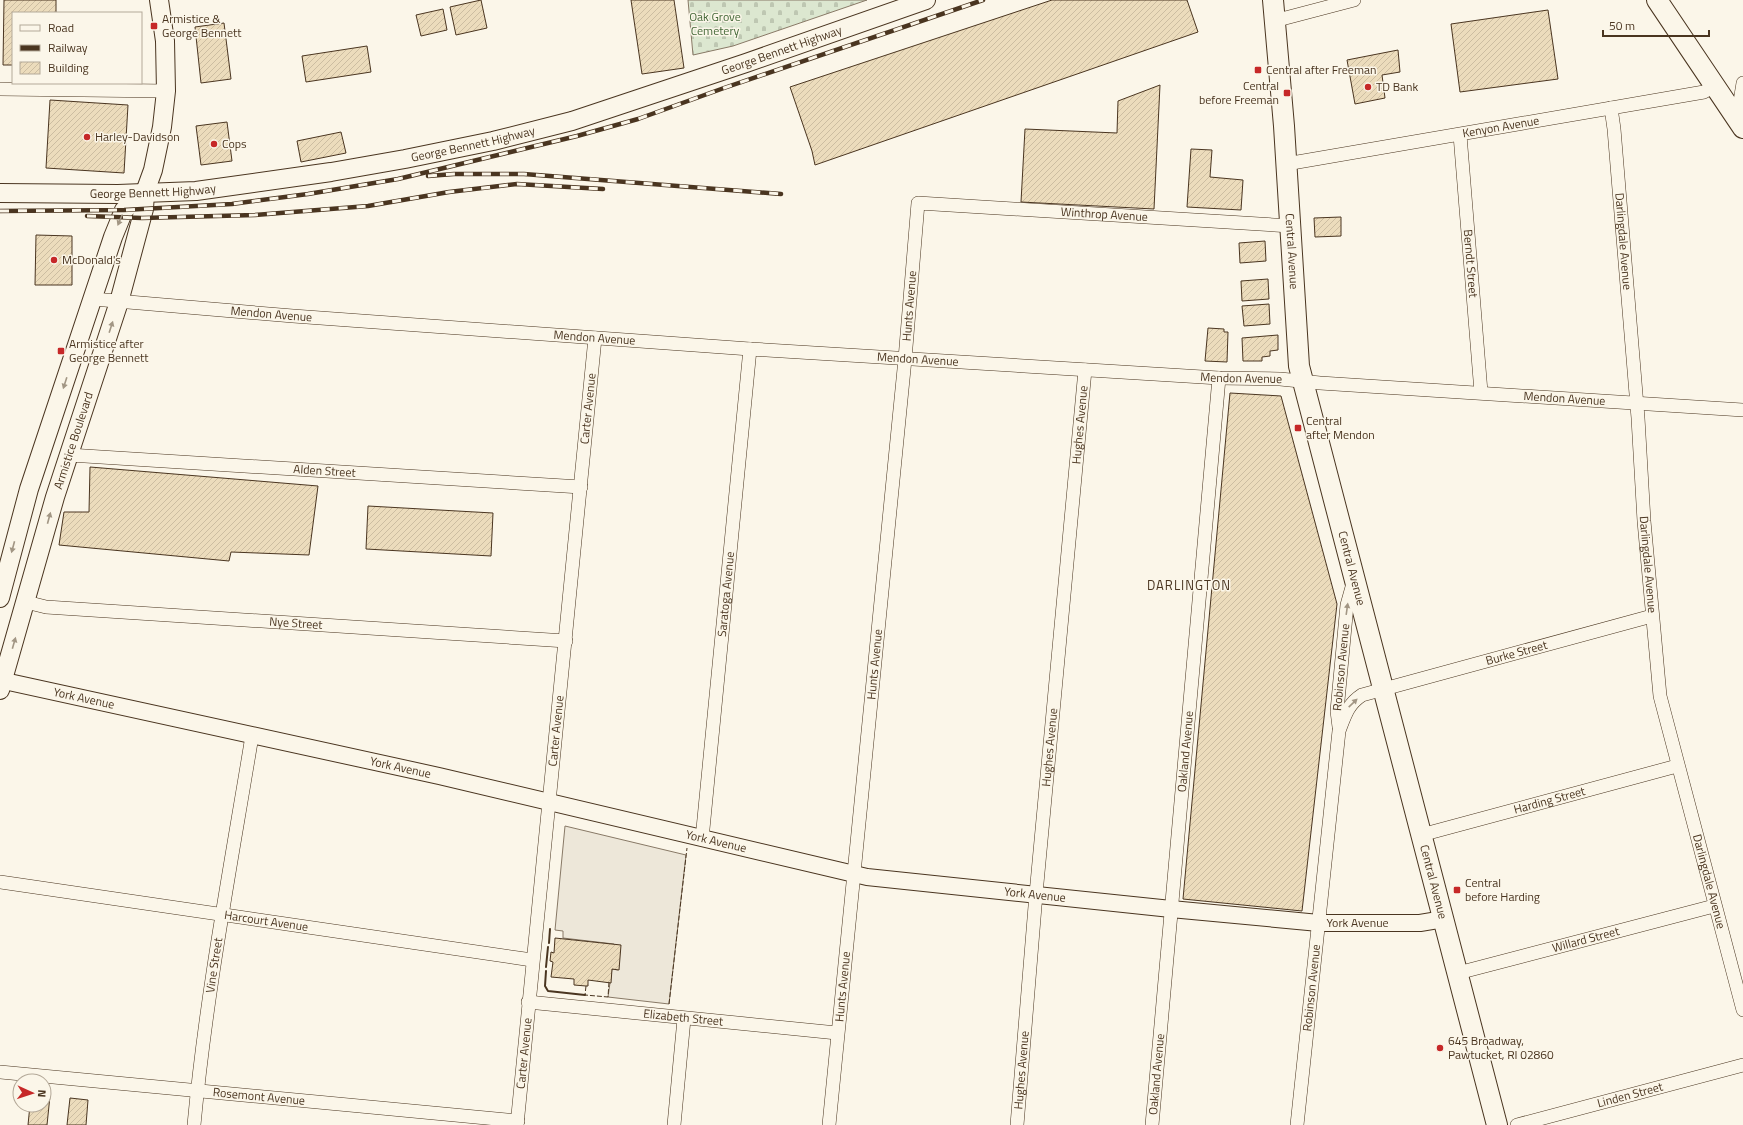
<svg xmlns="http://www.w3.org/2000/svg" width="1743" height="1125" viewBox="0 0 1743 1125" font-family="'Titillium Web',sans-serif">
	<defs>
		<pattern id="cemetery-stones" width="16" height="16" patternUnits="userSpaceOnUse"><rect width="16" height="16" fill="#dce7d0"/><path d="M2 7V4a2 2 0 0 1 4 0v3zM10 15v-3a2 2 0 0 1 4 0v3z" fill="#bec7b2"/></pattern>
		<pattern id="building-hatch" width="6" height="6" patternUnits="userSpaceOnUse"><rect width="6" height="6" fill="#ecdcbc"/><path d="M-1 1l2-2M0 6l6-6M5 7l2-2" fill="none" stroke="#ccbda1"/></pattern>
	</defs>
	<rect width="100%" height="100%" fill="#fbf6e9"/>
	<path fill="url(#cemetery-stones)" stroke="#887966" d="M 688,0 L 867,0 L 733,46 L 693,55 Z"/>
	<path fill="#ede7d9" stroke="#887966" d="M 565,826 L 686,855 L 669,1004 L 608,997 L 612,969 L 618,970 L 614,944 L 563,938 L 563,931 L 555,930 Z"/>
	<path fill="url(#building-hatch)" stroke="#4a3520" d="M 4,0 L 56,0 L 56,13 L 13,13 L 13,65 L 3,65 Z
		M 481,0 L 487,28 L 456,35 L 450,7 Z
		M 631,0 L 674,0 L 684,68 L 642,74 Z
		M 1052,0 L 1187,0 L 1198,32 L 815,165 L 812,151 L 790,87 Z
		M 443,9 L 447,30 L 421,36 L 416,15 Z
		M 1548,10 L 1558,79 L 1460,92 L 1451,24 Z
		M 224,23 L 231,79 L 201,83 L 195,27 Z
		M 367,46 L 371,72 L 306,82 L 302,56 Z
		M 1398,50 L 1400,72 L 1382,75 L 1385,98 L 1355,104 L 1347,60 Z
		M 1160,85 L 1154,209 L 1021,202 L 1025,129 L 1117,133 L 1118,101 Z
		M 50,100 L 128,105 L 124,173 L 46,168 Z
		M 227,122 L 232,161 L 201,165 L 196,126 Z
		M 341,132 L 346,153 L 301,162 L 297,141 Z
		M 1191,149 L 1212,150 L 1210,177 L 1243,180 L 1241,210 L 1187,207 Z
		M 1341,217 L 1341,236 L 1315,237 L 1314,218 Z
		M 36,235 L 72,236 L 72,285 L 35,285 Z
		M 1265,241 L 1266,261 L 1240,263 L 1239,243 Z
		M 1268,279 L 1269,299 L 1242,301 L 1241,281 Z
		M 1269,304 L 1270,324 L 1244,326 L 1242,306 Z
		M 1208,328 L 1224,329 L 1224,332 L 1228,332 L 1227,362 L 1205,361 Z
		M 1278,335 L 1278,350 L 1270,351 L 1270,356 L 1262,357 L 1262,361 L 1243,361 L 1242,338 Z
		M 1230,393 L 1281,396 L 1337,604 L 1302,911 L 1183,899 Z
		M 90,467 L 318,486 L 309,555 L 231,552 L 229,561 L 59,545 L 64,512 L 89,512 Z
		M 368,506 L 493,513 L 491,556 L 366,549 Z
		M 555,938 L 621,945 L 619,970 L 612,969 L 611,983 L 588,980 L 588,986 L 586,986 L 574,985 L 574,979 L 551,977 L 553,962 L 550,961 L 551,952 L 554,953 Z
		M 44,1096 L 50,1096 L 47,1125 L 28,1125 L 30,1105 L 44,1105 Z
		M 70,1098 L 88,1100 L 86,1125 L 67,1125 Z"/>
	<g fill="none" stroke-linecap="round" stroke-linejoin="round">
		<g stroke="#4a3520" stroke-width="14">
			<g id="minor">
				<path d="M 1274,21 L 1354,0"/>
				<path d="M 0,89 L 166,91"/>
				<path id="s1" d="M 1611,108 L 1614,129 L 1638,418 L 1644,521 L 1660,696 L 1743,1010"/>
				<path d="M 1737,120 L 1743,83"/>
				<path id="s2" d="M 1460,135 L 1481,392"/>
				<path id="s3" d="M 1286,164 L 1704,92 L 1714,86"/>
				<path id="s4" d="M 93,299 L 293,316 L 750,349 L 1219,378 L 1280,379 L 1320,383 L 1743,410"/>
				<path id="s5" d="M 69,455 L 581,487"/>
				<path id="s6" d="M 26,602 L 46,607 L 566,641"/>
				<path id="s7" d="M 1339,727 L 1337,711 L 1347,605 L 1354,580"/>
				<path id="s8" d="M 1421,835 L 1677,766"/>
				<path id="s9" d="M 702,839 L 750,349"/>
				<path id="s10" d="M 0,882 L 532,960"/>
				<path id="s11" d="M 1458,973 L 1714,906"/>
				<path id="s12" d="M 528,1002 L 837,1033"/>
				<path id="s13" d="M 0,1072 L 518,1121"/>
				<path id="s14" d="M 194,1125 C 206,995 231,864 252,736"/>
				<path id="s15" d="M 517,1125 L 595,338"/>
				<path d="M 674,1125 L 684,1019"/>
				<path id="s16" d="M 829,1125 L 905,359 L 918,203 L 1291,226"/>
				<path id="s17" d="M 1017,1125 L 1036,894 L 1085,370"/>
				<path id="s18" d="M 1152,1125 L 1219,378"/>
				<path id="s19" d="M 1297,1125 L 1339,731 C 1345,715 1348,704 1362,695 L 1652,616"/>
				<path id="s20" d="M 1517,1125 L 1743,1065"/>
			</g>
		</g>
		<g stroke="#4a3520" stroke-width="18">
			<g id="tertiary">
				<path id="s21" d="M 0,680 L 439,776 L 867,877 L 1171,909 L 1319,923 L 1420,923 L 1444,919"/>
			</g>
		</g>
		<g stroke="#4a3520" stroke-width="20">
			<g id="secondary">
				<path id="s22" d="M 0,193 L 118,194 L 196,191 L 331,172 L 405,159 L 493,141 L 572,121 L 746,63 L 926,0"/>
				<path d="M 0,598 L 29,489 L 113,237 L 124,210 L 145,192"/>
				<path id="s23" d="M 0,690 L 55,497 L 119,302 L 144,209 L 145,192 L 153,170 L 162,127 L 166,91 L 165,41 L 159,0"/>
			</g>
		</g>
		<g stroke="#4a3520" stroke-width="22">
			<g id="primary">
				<path id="s24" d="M 1273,0 L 1284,126 L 1299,366 L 1497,1125"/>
				<path d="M 1657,0 L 1743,128"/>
			</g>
		</g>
		<use href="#minor" stroke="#fbf6e9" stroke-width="13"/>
		<use href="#tertiary" stroke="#fbf6e9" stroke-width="16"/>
		<use href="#secondary" stroke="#fbf6e9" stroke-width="18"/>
		<use href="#primary" stroke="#fbf6e9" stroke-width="20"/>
		<g stroke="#4a3520" stroke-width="4.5">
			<path id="rail" d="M 428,176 L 454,174 L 524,174 L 781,194
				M 0,211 L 124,210 L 232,204 L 308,194 L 398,179 L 577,136 L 638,119 L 724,88 L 983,0
				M 87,216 L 142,218 L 255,215 L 368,206 L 449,192 L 517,184 L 603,189"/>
		</g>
		<use href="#rail" stroke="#fbf6e9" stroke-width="3" stroke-dasharray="9" stroke-linecap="butt"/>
		<path stroke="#4a3520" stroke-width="1" stroke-dasharray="5 2" stroke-linecap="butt" d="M 586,986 L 585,995 L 608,997 L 609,982
			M 669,1004 L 687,848"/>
		<path stroke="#4a3520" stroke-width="2" d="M 549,943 L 550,929
			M 546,967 L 548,947
			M 546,971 L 545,986 L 548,991 L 585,995"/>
	</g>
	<defs><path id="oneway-solid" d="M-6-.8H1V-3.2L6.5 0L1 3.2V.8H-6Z"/></defs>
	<g fill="#a29684">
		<use href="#oneway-solid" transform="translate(120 220) rotate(113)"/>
		<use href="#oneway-solid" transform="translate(111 327) rotate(-72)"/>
		<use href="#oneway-solid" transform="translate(65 383) rotate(108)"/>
		<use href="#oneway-solid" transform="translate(49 518) rotate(-75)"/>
		<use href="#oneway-solid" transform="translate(13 547) rotate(105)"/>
		<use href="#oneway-solid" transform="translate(1347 609) rotate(-82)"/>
		<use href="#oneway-solid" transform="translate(14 643) rotate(-74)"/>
		<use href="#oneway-solid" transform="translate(1353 703) rotate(-44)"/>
	</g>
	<g fill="#c62828" stroke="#fbf6e9" stroke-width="1.5">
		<rect x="150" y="22" width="8" height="8" rx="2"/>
		<rect x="1254" y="66" width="8" height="8" rx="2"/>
		<circle cx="1368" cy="87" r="4"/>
		<rect x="1283" y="89" width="8" height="8" rx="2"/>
		<circle cx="87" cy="137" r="4"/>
		<circle cx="214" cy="144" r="4"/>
		<circle cx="54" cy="260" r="4"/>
		<rect x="57" y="347" width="8" height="8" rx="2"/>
		<rect x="1294" y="424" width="8" height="8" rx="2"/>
		<rect x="1453" y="886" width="8" height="8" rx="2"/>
		<circle cx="1440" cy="1048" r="4"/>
	</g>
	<g text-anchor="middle" stroke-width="3" stroke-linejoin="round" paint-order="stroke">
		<g font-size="12" fill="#436837" stroke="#fbf6e9">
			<text x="715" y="21">Oak Grove<tspan x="715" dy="14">Cemetery</tspan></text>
		</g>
		<g font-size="12" fill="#4a3520" stroke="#fbf6e9" text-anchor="start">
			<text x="162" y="23">Armistice &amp;<tspan x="162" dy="14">George Bennett</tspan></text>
			<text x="1266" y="74">Central after Freeman</text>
			<text x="1279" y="90" text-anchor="end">Central<tspan x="1279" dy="14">before Freeman</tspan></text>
			<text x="1376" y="91">TD Bank</text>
			<text x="95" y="141">Harley-Davidson</text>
			<text x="222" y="148">Cops</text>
			<text x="62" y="264">McDonald's</text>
			<text x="69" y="348">Armistice after<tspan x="69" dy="14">George Bennett</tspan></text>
			<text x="1306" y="425">Central<tspan x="1306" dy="14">after Mendon</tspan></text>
			<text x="1465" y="887">Central<tspan x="1465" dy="14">before Harding</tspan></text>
			<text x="1448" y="1045">645 Broadway,<tspan x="1448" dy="14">Pawtucket, RI 02860</tspan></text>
		</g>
		<g font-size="12" fill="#4a3520" stroke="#fbf6e9">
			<text dy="4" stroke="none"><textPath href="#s22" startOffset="800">George Bennett Highway</textPath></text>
			<text dy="4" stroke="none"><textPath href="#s3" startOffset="218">Kenyon Avenue</textPath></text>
			<text dy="4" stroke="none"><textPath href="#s22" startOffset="477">George Bennett Highway</textPath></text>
			<text dy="4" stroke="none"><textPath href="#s22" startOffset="153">George Bennett Highway</textPath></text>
			<text dy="4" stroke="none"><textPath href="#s16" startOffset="1113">Winthrop Avenue</textPath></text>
			<text dy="4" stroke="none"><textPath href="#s1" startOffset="134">Darlingdale Avenue</textPath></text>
			<text dy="4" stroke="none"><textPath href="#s24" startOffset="252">Central Avenue</textPath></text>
			<text dy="4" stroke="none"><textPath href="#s2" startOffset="129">Berndt Street</textPath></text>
			<text dy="4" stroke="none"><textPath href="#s16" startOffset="823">Hunts Avenue</textPath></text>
			<text dy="4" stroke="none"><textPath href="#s4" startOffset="179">Mendon Avenue</textPath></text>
			<text dy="4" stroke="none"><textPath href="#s4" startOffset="503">Mendon Avenue</textPath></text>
			<text dy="4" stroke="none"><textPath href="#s4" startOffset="827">Mendon Avenue</textPath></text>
			<text dy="4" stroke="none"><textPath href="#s4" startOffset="1151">Mendon Avenue</textPath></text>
			<text dy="4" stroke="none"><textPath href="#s4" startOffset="1475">Mendon Avenue</textPath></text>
			<text dy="4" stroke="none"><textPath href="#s15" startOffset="720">Carter Avenue</textPath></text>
			<text dy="4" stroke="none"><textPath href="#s17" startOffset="703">Hughes Avenue</textPath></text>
			<text dy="4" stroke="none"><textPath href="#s23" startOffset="260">Armistice Boulevard</textPath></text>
			<text dy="4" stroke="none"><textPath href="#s5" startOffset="256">Alden Street</textPath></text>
			<text dy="4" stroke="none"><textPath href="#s1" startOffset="458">Darlingdale Avenue</textPath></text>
			<text dy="4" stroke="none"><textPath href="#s24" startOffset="576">Central Avenue</textPath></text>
			<text dy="4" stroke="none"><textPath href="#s9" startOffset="246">Saratoga Avenue</textPath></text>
			<text dy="4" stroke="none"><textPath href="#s6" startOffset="271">Nye Street</textPath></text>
			<text dy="4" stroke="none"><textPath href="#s19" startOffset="600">Burke Street</textPath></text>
			<text dy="4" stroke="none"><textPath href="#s16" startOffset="463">Hunts Avenue</textPath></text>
			<text dy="4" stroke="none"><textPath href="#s7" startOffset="60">Robinson Avenue</textPath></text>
			<text dy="4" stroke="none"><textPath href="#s21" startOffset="86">York Avenue</textPath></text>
			<text dy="4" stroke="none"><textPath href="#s15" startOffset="396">Carter Avenue</textPath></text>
			<text dy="4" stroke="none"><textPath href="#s17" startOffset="379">Hughes Avenue</textPath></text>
			<text dy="4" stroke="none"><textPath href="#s18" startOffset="375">Oakland Avenue</textPath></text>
			<text dy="4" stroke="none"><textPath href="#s21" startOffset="410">York Avenue</textPath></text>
			<text dy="4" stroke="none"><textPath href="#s8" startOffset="133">Harding Street</textPath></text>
			<text dy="4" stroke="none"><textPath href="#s21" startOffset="734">York Avenue</textPath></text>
			<text dy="4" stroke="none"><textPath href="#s24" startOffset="900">Central Avenue</textPath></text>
			<text dy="4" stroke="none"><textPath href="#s1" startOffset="782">Darlingdale Avenue</textPath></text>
			<text dy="4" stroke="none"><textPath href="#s21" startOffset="1058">York Avenue</textPath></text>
			<text dy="4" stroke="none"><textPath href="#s10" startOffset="269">Harcourt Avenue</textPath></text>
			<text dy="4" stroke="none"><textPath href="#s21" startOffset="1382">York Avenue</textPath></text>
			<text dy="4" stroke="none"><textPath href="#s11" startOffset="132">Willard Street</textPath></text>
			<text dy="4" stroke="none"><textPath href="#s14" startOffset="161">Vine Street</textPath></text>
			<text dy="4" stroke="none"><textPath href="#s16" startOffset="139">Hunts Avenue</textPath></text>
			<text dy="4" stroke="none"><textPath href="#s19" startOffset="138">Robinson Avenue</textPath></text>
			<text dy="4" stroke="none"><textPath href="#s12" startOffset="156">Elizabeth Street</textPath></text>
			<text dy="4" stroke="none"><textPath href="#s15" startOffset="72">Carter Avenue</textPath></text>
			<text dy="4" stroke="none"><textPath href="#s17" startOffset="55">Hughes Avenue</textPath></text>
			<text dy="4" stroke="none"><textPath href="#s18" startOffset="51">Oakland Avenue</textPath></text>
			<text dy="4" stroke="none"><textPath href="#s20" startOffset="117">Linden Street</textPath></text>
			<text dy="4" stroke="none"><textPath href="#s13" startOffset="260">Rosemont Avenue</textPath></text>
		</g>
		<g font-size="13" letter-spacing="1" fill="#4a3520" stroke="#fbf6e9">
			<text x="1189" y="590">DARLINGTON</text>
		</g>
	</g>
	<rect x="12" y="12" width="130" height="72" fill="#fbf6e9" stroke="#b4a999"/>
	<rect x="20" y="25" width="20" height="6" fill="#fbf6e9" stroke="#b4a999"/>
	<text x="48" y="32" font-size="12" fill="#4a3520">Road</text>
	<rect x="20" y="45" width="20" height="6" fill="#4a3520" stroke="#b4a999"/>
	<text x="48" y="52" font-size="12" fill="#4a3520">Railway</text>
	<rect x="20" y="62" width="20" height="12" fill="url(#building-hatch)" stroke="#b4a999"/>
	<text x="48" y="72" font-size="12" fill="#4a3520">Building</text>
	<g transform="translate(32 1093) rotate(93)"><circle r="19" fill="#fbf6e9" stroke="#b4a999"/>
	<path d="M0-3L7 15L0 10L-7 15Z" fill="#c62828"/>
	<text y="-6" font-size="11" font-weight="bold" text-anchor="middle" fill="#4a3520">N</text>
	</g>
	<path d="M1603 30v6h106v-6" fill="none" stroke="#4a3520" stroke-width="2"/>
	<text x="1609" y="30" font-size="12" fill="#4a3520" stroke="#fbf6e9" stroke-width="3" paint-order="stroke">50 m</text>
</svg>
